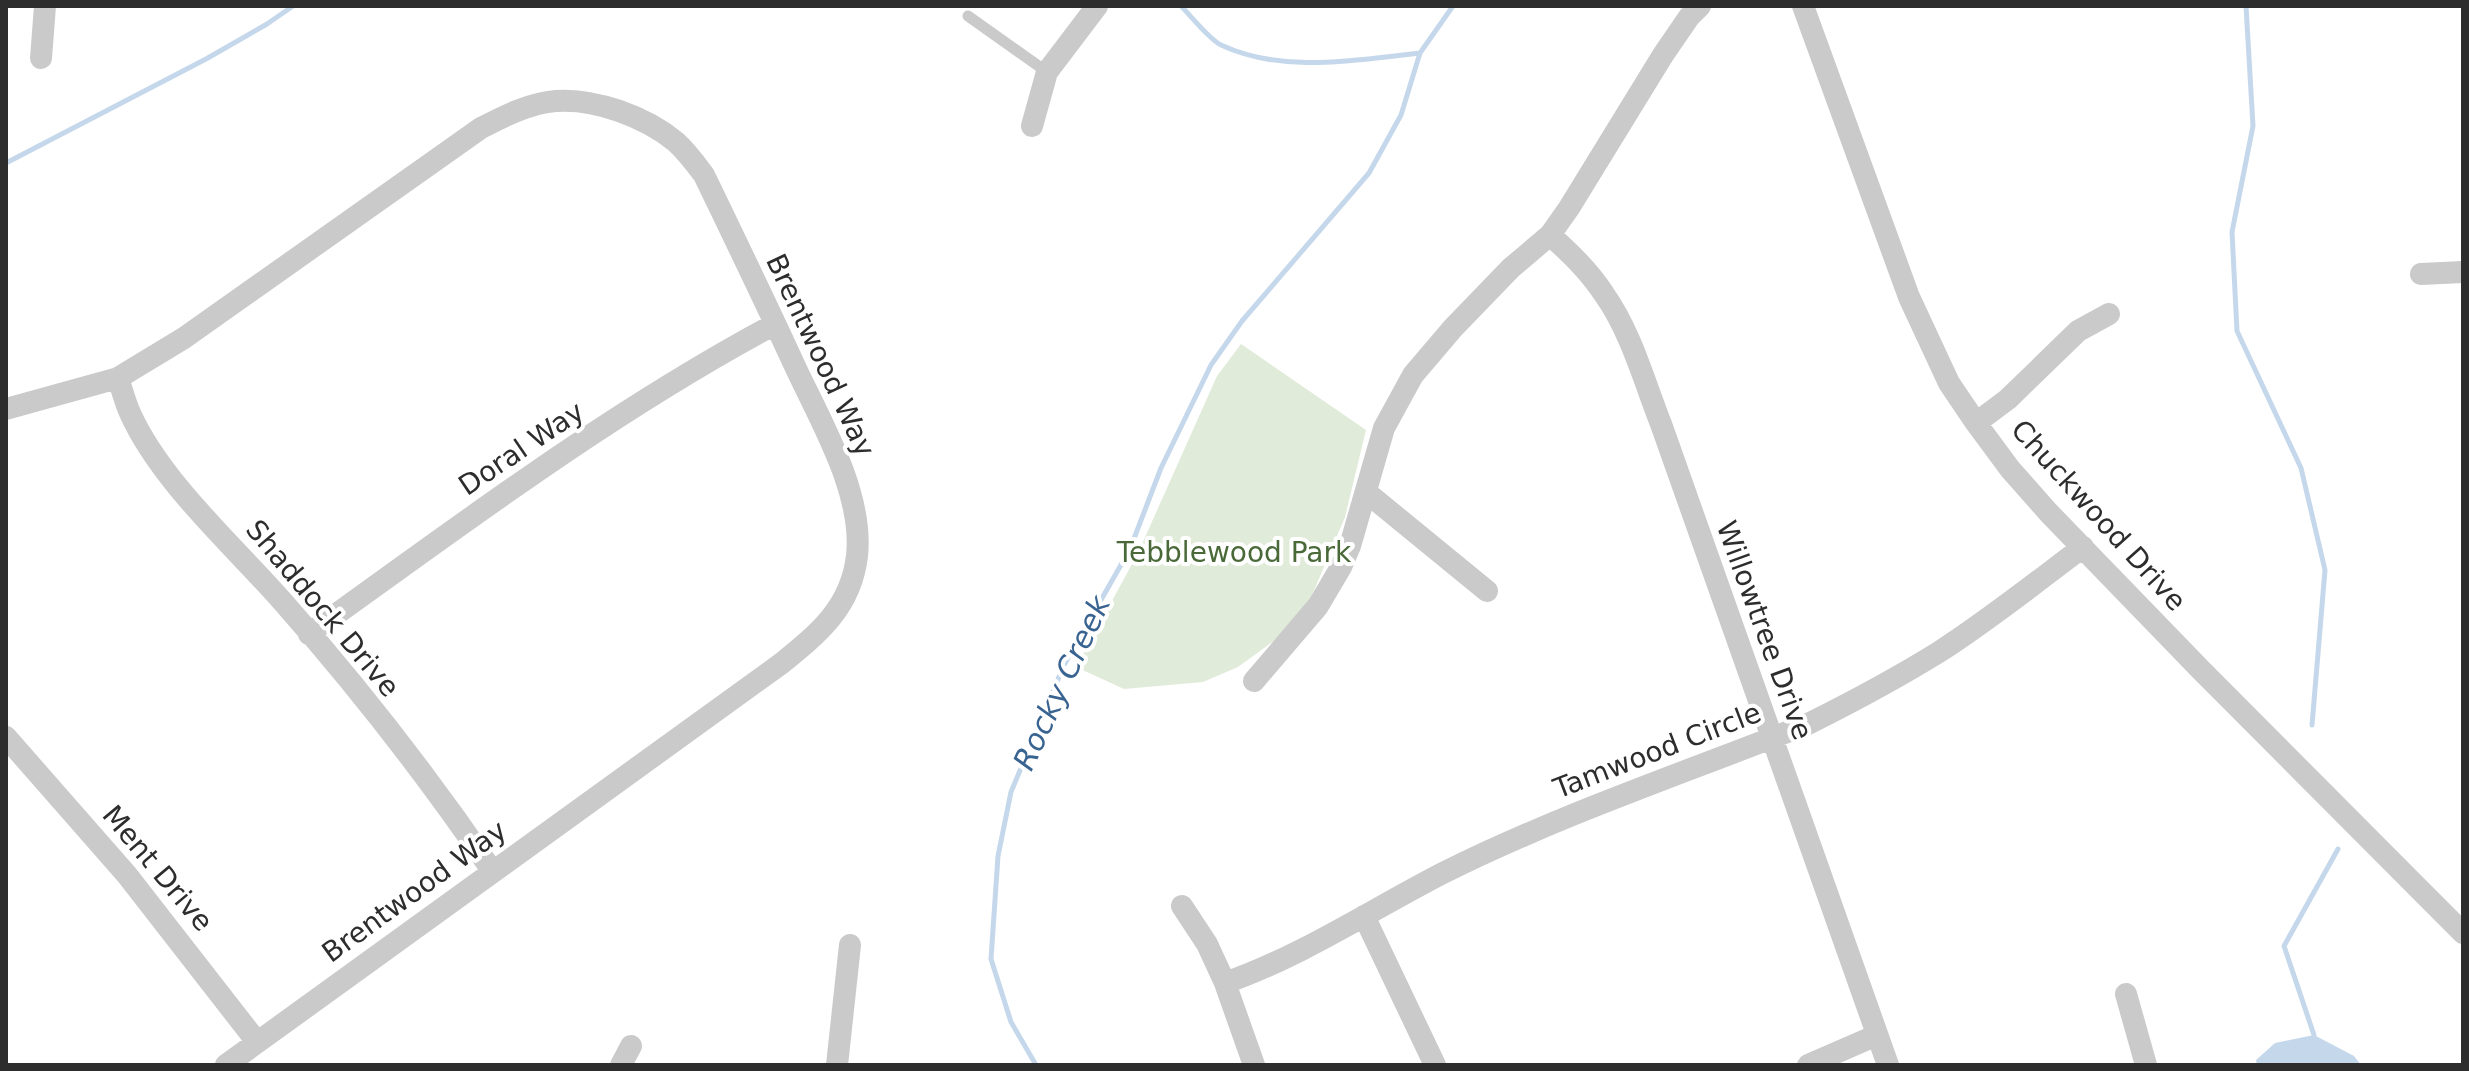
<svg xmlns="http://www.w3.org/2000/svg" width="2469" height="1071" viewBox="0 0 2469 1071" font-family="'DejaVu Sans',sans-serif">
	<rect width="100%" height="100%" fill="#fff"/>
	<path fill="#e1ebd9" d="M 1241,344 L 1366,430 L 1345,517 L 1310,600 L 1278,638 L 1238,667 L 1203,682 L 1124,689 L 1076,667 L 1138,553 L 1217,376 Z"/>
	<path fill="#c5d8eb" d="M 2314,1035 L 2354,1056 L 2361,1065 L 2257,1065 L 2256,1060 L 2275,1043 Z"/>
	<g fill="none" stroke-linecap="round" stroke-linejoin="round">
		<path stroke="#c5d8eb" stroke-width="5" d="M 1181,6 C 1192,17 1209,39 1221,45 C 1283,74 1355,60 1420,53
			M 2246,6 L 2253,126 L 2232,232 L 2237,331 L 2301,468 L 2325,570 L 2312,725
			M 6,163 L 206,59 L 267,24 L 293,6
			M 2314,1035 L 2284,946 L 2338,849
			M 1036,1065 L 1011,1022 L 991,959 L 998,856 L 1011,792 L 1064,665 L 1130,549 L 1161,468 L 1211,365 L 1242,321 L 1369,173 L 1401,115 L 1420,53 L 1453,6"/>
		<path stroke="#cacaca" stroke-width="11" d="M 968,16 L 1047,72"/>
		<path stroke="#cacaca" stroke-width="22" d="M 1803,6 L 1909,297 L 1949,383 L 1976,423 L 2010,469 L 2048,512 L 2201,670 L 2463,933
			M 41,58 L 45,6
			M 1032,126 L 1047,72 L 1097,6
			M 1550,235 C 1570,253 1589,271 1604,294 C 1631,332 1644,381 1661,424 L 1888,1065
			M 2421,274 L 2463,272
			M 118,378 C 122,390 125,402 130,413 C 161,482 233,545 283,602 C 358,687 429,778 493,872
			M 6,409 L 118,378 L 184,338 L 481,128 C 504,116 530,103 556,101 C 595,98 646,117 676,142 C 687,152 695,163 704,175 C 734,237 764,299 793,362 C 819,419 864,492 857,556 C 851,607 819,633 782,663 L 226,1065
			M 1976,423 L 2008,399 L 2078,331 L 2109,314
			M 1366,492 L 1487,591
			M 309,634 C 459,526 612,411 775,324
			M 1254,681 L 1318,606 L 1341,567 L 1350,546 L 1384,428 L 1413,375 L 1453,328 L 1511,268 L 1550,235 L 1569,208 L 1663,55 L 1689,17 L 1700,6
			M 6,737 L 127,875 L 257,1042
			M 1182,906 L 1207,944 L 1225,983 L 1254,1065
			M 1364,916 L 1435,1065
			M 1225,983 C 1302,956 1371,910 1443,873 C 1561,814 1687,772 1810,723 C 1854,701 1897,678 1939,652 C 1989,620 2035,583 2083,547
			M 2126,994 L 2146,1065
			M 621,1065 L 631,1046
			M 837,1065 L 850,945
			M 1808,1065 L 1877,1035"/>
	</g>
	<g text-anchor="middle" stroke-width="8" stroke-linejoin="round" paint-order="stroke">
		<g font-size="28" fill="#2d2d2d" stroke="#fff">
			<text transform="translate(821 355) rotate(65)" y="10">Brentwood Way</text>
			<text transform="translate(521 448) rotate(-34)" y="10">Doral Way</text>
			<text transform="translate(2099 515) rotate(48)" y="10">Chuckwood Drive</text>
			<text transform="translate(323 608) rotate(50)" y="10">Shaddock Drive</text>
			<text transform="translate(1765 630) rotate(70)" y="10">Willowtree Drive</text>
			<text transform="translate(1657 750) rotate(-21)" y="10">Tamwood Circle</text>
			<text transform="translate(158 868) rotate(50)" y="10">Ment Drive</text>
			<text transform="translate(414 891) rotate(-36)" y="10">Brentwood Way</text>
		</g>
		<g font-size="28" fill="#4a6939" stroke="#fff">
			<text x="1234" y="562">Tebblewood Park</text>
		</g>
		<g font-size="30" font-style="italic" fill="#396390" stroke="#fff">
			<text transform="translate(1062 683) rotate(-65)" y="10">Rocky Creek</text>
		</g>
	</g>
	<rect width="2469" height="1071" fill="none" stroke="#2d2d2d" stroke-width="16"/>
</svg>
